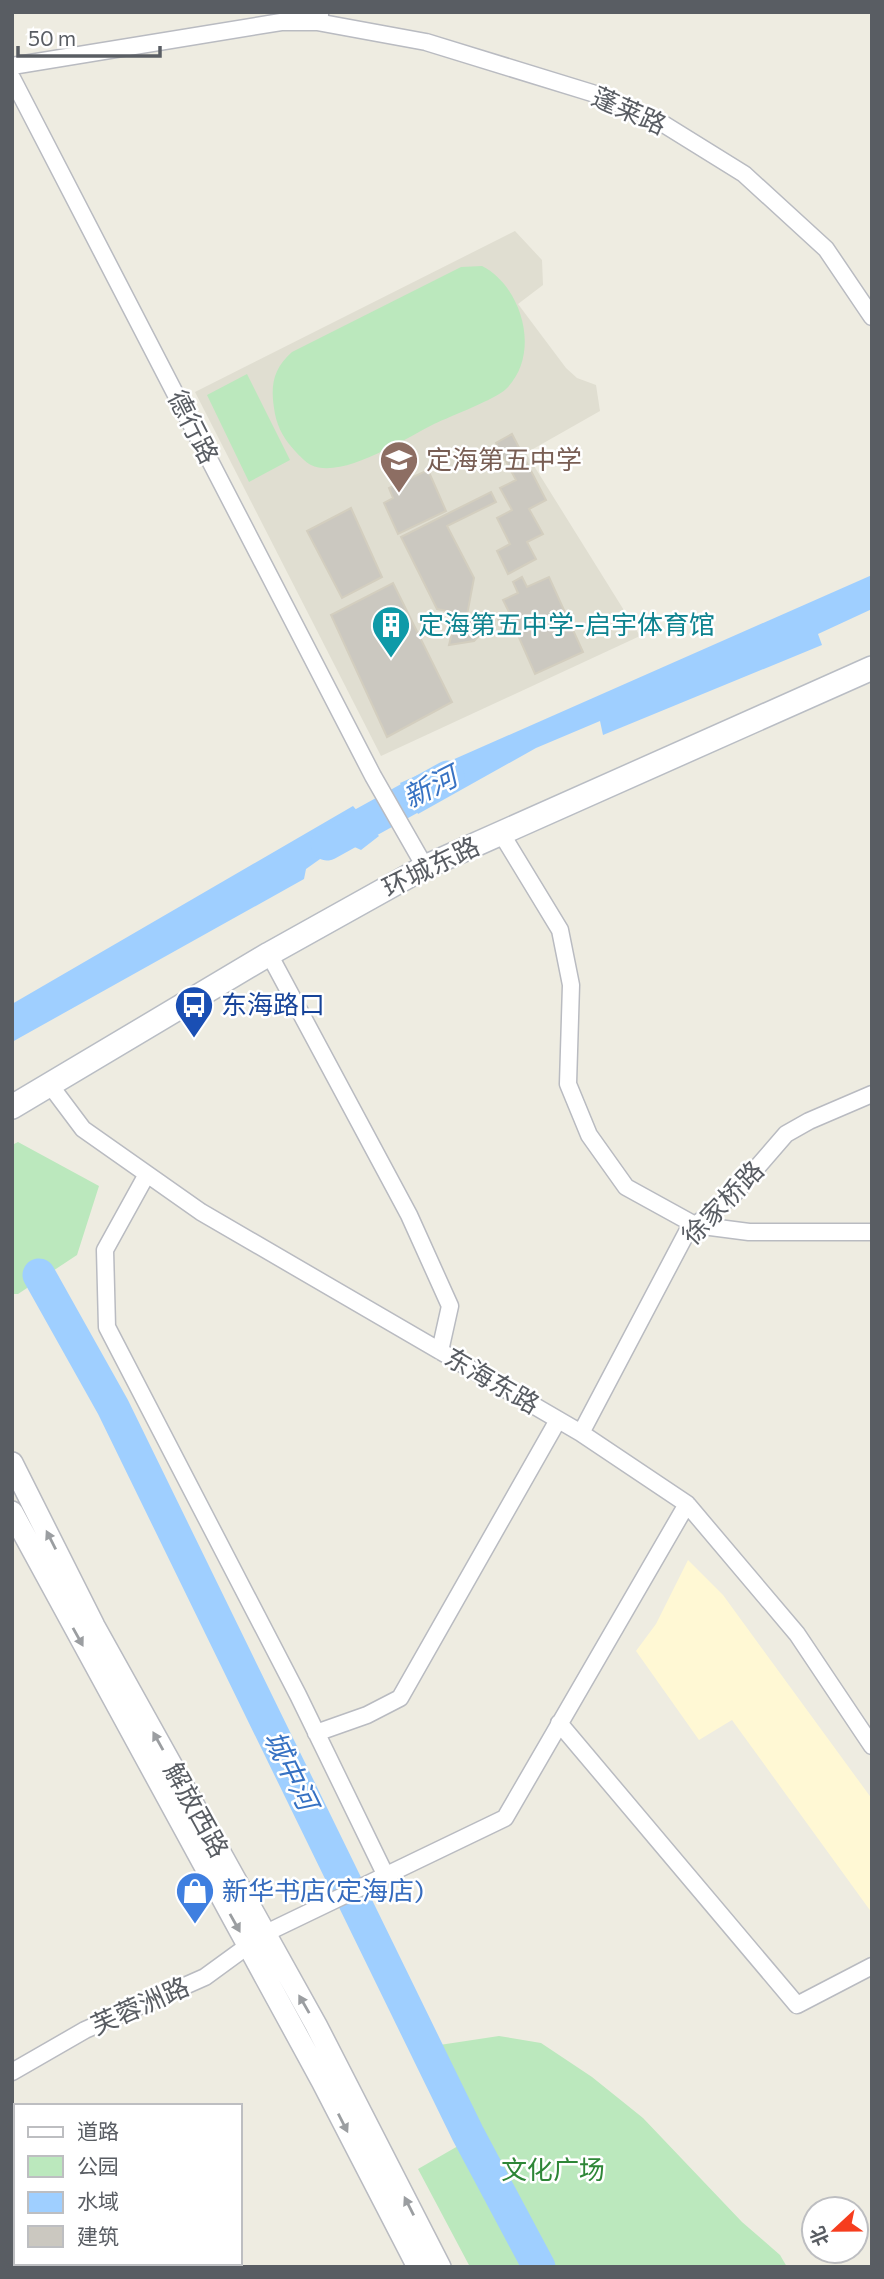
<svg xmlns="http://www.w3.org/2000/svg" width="884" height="2279" viewBox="0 0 884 2279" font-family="Commissioner,'Noto Sans SC',sans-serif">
	<rect width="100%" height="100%" fill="#eeece1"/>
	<path fill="#fff8d4" d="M 688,1560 L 723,1595 L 872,1799 L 872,1913 L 732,1720 L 699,1740 L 636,1651 L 656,1624 Z"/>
	<path fill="#e0ded1" d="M 515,231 L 542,260 L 543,285 L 518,304 L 566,368 L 577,378 L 596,385 L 600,411 L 526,453 L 640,636 L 381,756 L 195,392 Z"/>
	<path fill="#bbe8bd" d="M 482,266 C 522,286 542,354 506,389 C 496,399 451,416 434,424 C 406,438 342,480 311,465 C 305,462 300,456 295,451 C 285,440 278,429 275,414 C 270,387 272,370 292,352 L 461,267 Z
		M 247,374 L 290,460 L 249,482 L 207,395 Z
		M 18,1142 L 99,1186 L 77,1255 L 18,1294 L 12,1294 L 12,1145 Z
		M 499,2036 L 541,2043 L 592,2077 L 643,2118 L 742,2222 L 780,2255 L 787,2267 L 470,2267 L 418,2169 L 458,2146 L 413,2049 Z"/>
	<path fill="#9fcfff" d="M 872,575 L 872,609 L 818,634 L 822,645 L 603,735 L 600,721 L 536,748 L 418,814 L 400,783 Z
		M 353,806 L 379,836 L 361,850 L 344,842 L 306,869 L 304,879 L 12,1042 L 12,1004 Z"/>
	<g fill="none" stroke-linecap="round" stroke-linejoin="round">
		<path stroke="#9fcfff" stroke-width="33" d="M 327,844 L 448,777
			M 39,1275 L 113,1407 L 468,2134 L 539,2267"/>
	</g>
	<path fill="#cbc8c0" stroke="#d3cebf" stroke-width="2" d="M 512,434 L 546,500 L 529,509 L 543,534 L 527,542 L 536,559 L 508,574 L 497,551 L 510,544 L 497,518 L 512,510 L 500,488 L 516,480 L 496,443 Z
		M 428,470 L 446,511 L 398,534 L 384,503 L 393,498 L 389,488 Z
		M 491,492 L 496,502 L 447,526 L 474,578 L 467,615 L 489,617 L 487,628 L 474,641 L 449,645 L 457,613 L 437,609 L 401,537 Z
		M 351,508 L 382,577 L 342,598 L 307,531 Z
		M 522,577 L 527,587 L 549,577 L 583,652 L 535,674 L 514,626 L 503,631 L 498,619 L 510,614 L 503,600 L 518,593 L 513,582 Z
		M 393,583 L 452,702 L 387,737 L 331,615 Z"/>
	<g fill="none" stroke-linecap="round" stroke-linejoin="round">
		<g stroke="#b9bbc1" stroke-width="19">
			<path id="minor" d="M 317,22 L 426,42 L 592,93 L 657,120 L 744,174 L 826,249 L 872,317
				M 12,66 L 281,22 L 317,22 L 320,15
				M 12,78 L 373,776 L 425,867
				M 501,833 L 560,930 L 571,985 L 568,1084 L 589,1135 L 626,1187 L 695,1225 L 749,1232 L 872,1232
				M 269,954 L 409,1215 L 450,1306 L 440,1351
				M 50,1085 L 83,1129 L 201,1212 L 581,1433 L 687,1504 L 797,1634 L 872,1746
				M 147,1174 L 105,1250 L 107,1327 L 298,1695 L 385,1874
				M 581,1433 L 687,1232 L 734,1194 L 786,1134 L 809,1121 L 872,1094
				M 559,1723 L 797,2005 L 872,1966
				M 316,1733 L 367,1715 L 400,1698 L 558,1420
				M 12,2072 L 85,2030 L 205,1977 L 264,1934 L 505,1818 L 687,1504"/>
		</g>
		<g stroke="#b9bbc1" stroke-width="24">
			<path id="tertiary" d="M 12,1463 L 94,1626 L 316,2025 L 440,2267
				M 12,1512 L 322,2081 L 418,2267"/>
		</g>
		<g stroke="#b9bdc4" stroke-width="26">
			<path id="secondary" d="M 12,1107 L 269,954 L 425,867 L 872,668"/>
		</g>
		<use href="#minor" stroke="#fff" stroke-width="16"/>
		<use href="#tertiary" stroke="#fff" stroke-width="21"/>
		<use href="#secondary" stroke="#fff" stroke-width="23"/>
	</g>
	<defs><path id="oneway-solid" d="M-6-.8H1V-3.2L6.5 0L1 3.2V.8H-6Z" transform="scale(1.75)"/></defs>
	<g fill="#9b9ea1">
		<use href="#oneway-solid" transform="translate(51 1540) rotate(-117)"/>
		<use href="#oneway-solid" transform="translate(78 1637) rotate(61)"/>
		<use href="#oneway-solid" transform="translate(158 1741) rotate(-119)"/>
		<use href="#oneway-solid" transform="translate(235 1923) rotate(61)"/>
		<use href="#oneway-solid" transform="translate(304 2004) rotate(-120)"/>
		<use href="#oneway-solid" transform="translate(343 2123) rotate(63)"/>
		<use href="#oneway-solid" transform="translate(409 2206) rotate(-117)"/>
	</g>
	<defs>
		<g id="school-pin" transform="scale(2.0125)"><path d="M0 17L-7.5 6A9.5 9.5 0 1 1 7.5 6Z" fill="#8d6e63" stroke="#fff"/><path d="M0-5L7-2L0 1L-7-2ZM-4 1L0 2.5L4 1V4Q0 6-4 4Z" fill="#fff"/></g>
		<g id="building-pin" transform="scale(2.0125)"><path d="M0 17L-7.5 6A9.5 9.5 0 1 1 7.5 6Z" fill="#0f9aa8" stroke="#fff"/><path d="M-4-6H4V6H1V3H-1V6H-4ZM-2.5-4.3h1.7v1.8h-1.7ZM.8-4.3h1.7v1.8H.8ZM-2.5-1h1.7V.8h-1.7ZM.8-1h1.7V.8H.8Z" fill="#fff"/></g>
		<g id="bus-pin" transform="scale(2.0125)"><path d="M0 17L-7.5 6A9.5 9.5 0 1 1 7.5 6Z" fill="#1a4fb4" stroke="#fff"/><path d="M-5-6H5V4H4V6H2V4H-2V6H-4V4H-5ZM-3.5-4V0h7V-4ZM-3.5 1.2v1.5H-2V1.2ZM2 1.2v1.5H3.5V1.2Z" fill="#fff"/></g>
		<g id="shop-pin" transform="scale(2.0125)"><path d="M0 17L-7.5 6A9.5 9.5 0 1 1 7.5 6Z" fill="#3f7fe0" stroke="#fff"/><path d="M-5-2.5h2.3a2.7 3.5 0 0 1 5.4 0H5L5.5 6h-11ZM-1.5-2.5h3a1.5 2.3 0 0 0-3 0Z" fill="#fff"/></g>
	</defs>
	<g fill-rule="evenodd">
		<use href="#school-pin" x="399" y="460"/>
		<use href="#building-pin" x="391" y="625"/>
		<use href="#bus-pin" x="194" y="1005"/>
		<use href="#shop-pin" x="195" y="1891"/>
	</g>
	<g text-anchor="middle" stroke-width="5" stroke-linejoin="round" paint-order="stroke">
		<g font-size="26" fill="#595d63" stroke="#fff">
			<text transform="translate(629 111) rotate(24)" y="9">蓬莱路</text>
			<text transform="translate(193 427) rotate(63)" y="9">德行路</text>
			<text transform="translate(431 867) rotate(-26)" y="9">环城东路</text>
			<text transform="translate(723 1203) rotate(-46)" y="9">徐家桥路</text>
			<text transform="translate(492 1381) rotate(30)" y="9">东海东路</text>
			<text transform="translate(196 1810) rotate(61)" y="9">解放西路</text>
			<text transform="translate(140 2006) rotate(-24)" y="9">芙蓉洲路</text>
		</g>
		<g font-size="26" fill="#785e54" stroke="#fff" text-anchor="start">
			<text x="426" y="469">定海第五中学</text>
		</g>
		<g font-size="26" fill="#0d838f" stroke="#fff" text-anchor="start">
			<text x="418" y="634">定海第五中学-启宇体育馆</text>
		</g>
		<g font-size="26" fill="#164399" stroke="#fff" text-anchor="start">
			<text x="221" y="1014">东海路口</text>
		</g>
		<g font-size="26" fill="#366cbe" stroke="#fff" text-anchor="start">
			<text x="222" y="1900">新华书店(定海店)</text>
		</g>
		<g font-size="26" fill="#2e8637" stroke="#fff">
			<text x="553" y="2179">文化广场</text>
		</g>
		<g font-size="28" font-style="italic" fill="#3772c3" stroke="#fff">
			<text transform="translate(430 787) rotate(-27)" y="10">新河</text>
			<text transform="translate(291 1770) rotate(64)" y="10">城中河</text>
		</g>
	</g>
	<rect width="884" height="2279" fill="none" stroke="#595d63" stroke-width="28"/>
	<rect x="14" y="2104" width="228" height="161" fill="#ffffff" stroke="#bdbec1" stroke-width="2"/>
	<rect x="28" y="2127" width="35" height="10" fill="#ffffff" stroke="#bdbec1" stroke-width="2"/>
	<text x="77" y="2139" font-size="21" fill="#595d63">道路</text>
	<rect x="28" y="2156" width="35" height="21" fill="#bbe8bd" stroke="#bdbec1" stroke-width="2"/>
	<text x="77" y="2174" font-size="21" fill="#595d63">公园</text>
	<rect x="28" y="2192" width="35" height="21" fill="#9fcfff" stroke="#bdbec1" stroke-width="2"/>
	<text x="77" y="2209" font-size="21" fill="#595d63">水域</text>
	<rect x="28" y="2226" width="35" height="21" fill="#cbc8c0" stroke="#bdbec1" stroke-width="2"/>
	<text x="77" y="2244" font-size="21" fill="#595d63">建筑</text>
	<g transform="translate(835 2230) rotate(248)"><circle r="33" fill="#ffffff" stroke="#bdbec1" stroke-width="2"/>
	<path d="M0-5L12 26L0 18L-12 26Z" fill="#f63d1e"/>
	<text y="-10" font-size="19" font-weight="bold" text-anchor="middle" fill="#595d63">北</text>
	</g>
	<path d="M18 46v10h142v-10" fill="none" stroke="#595d63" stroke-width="3.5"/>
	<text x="28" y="46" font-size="21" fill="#595d63" stroke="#ffffff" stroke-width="5" paint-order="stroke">50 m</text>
</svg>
